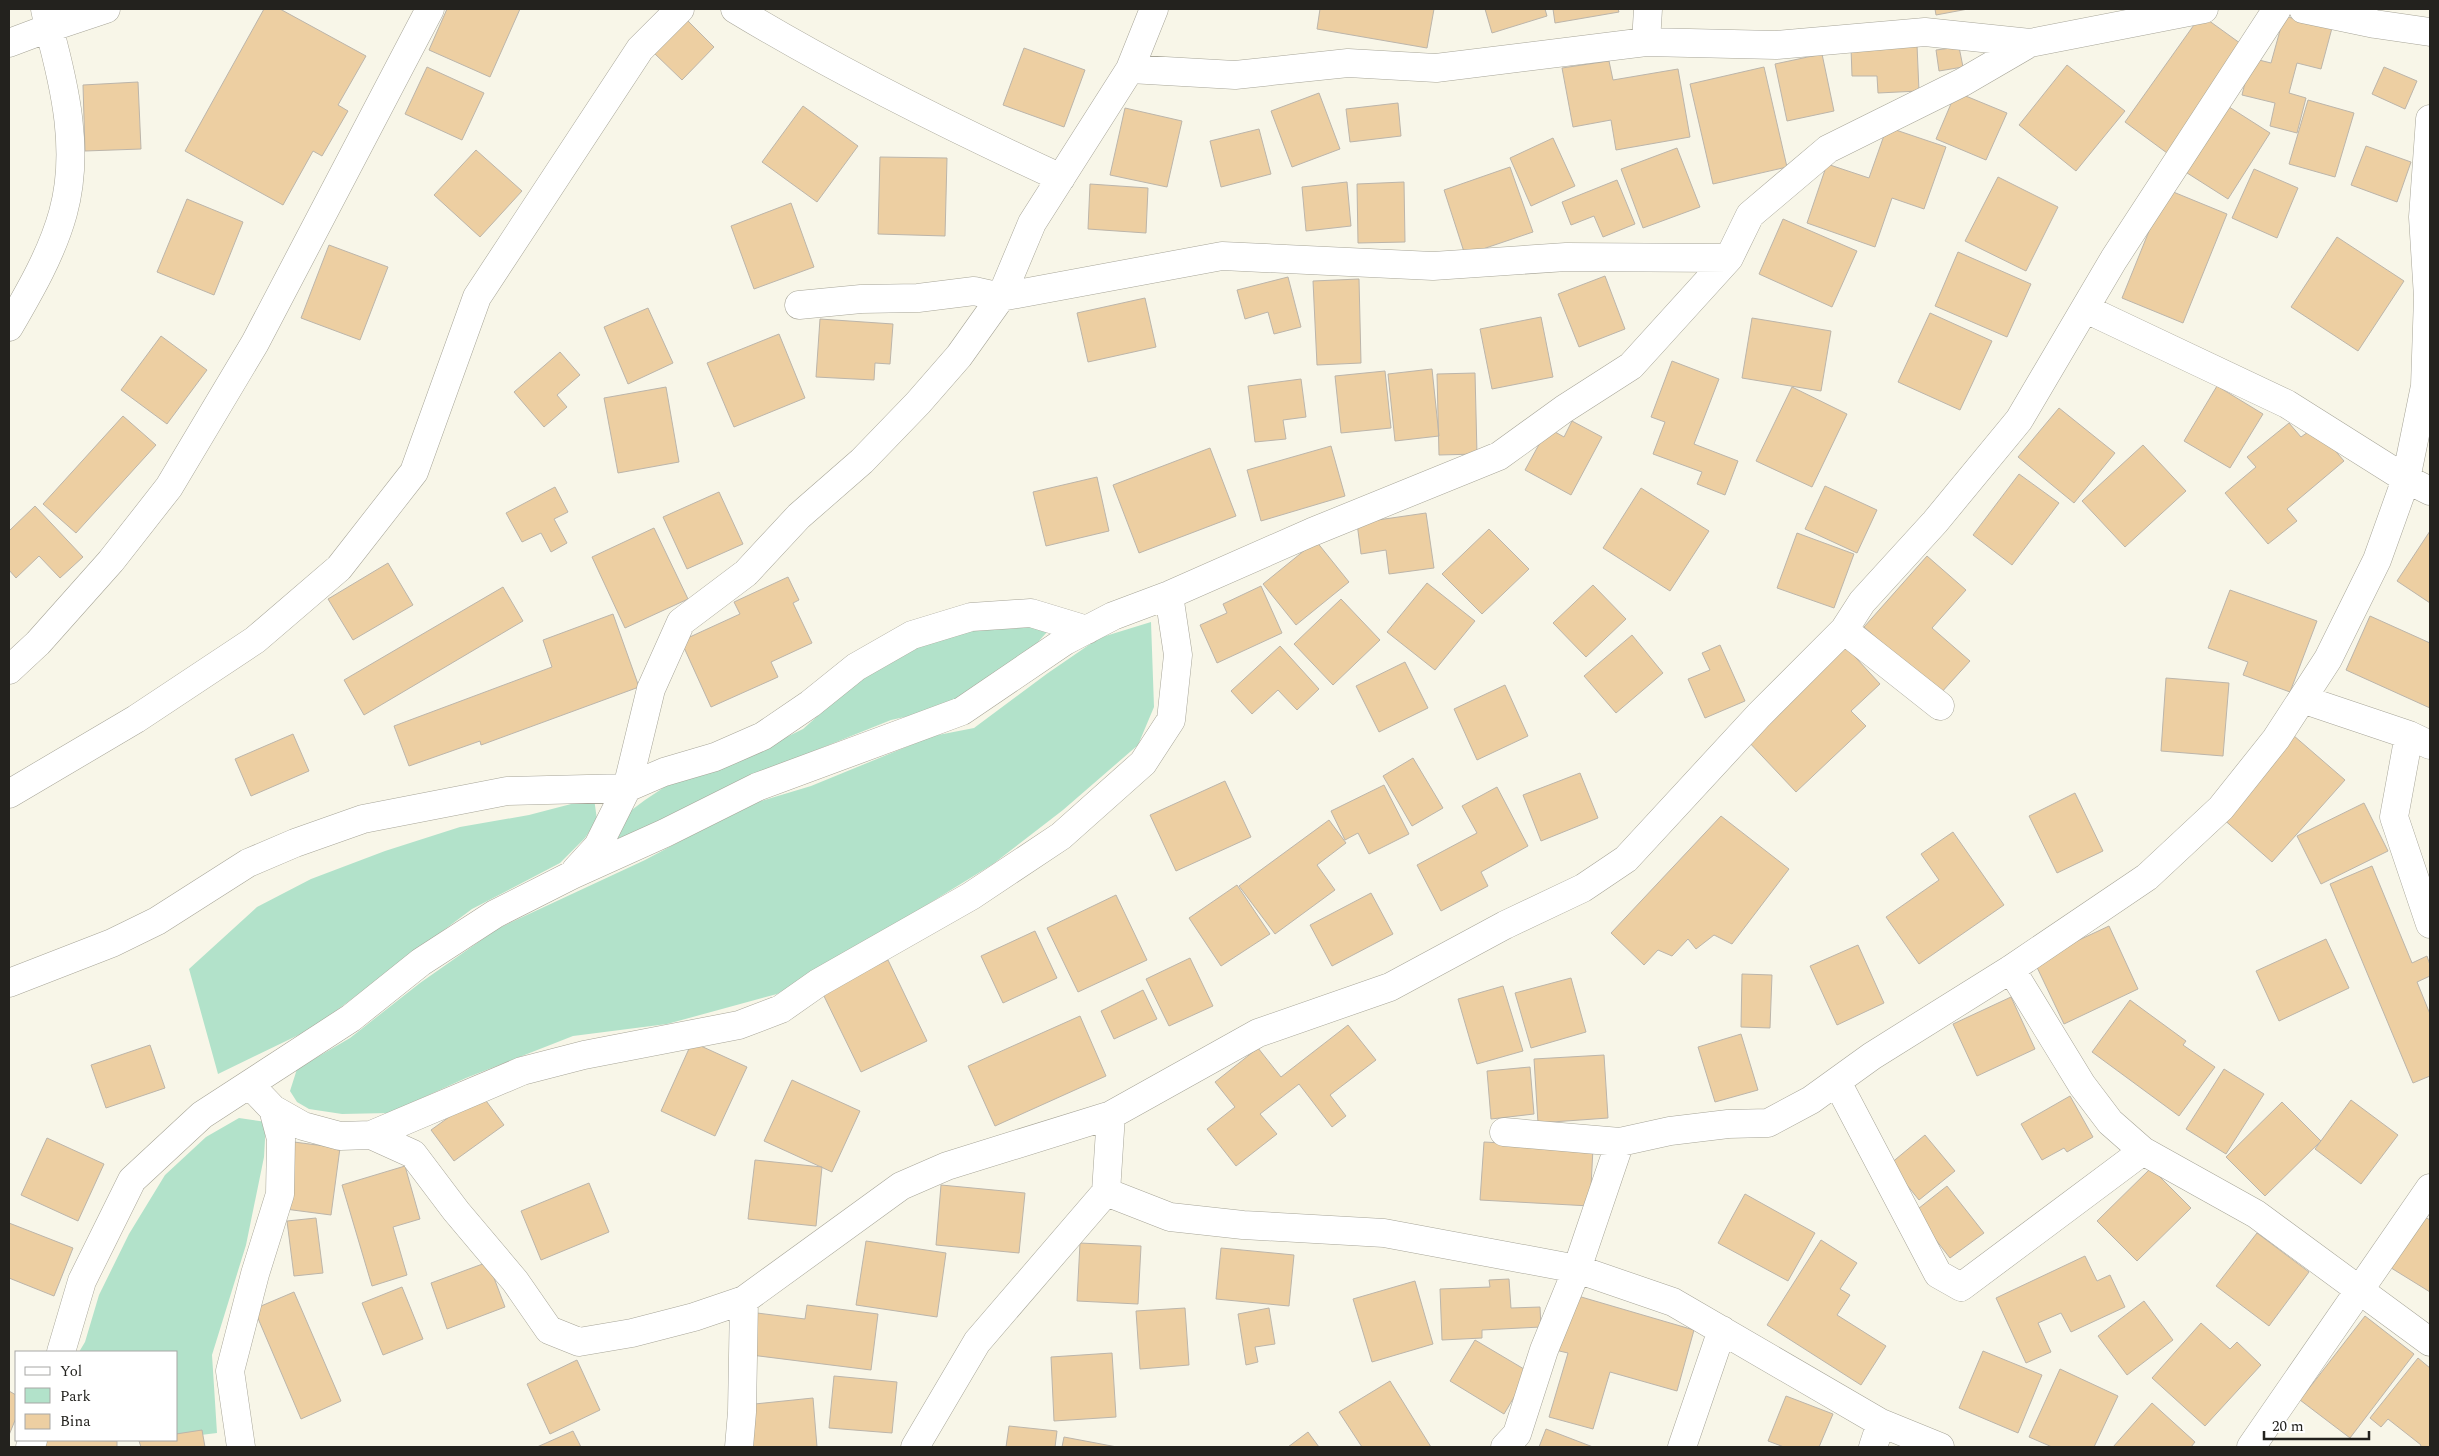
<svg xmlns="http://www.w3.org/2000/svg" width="2439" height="1456" viewBox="0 0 2439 1456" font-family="Spectral,serif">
	<rect width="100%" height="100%" fill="#f8f6e8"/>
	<path fill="#b2e2ca" d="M 1151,622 L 1154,707 L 1138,745 L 1063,810 L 993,864 L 870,940 L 777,994 L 667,1024 L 573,1036 L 466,1078 L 389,1113 L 342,1114 L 309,1109 L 297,1102 L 290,1091 L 297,1069 L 350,1038 L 420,983 L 497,929 L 645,860 L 748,805 L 811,786 L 933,736 L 974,728 L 1048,673 L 1099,638 Z
		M 998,624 L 1032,627 L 1047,632 L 1031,650 L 945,708 L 891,720 L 759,773 L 613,844 L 629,812 L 645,800 L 681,776 L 756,752 L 803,729 L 871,669 L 913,644 Z
		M 594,798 L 597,820 L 585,838 L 560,863 L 472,909 L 313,1028 L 218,1074 L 189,969 L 257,907 L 311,879 L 385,851 L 460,827 L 529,815 Z
		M 239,1118 L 266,1122 L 264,1157 L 246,1245 L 212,1355 L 217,1433 L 176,1438 L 176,1352 L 79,1352 L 85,1342 L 99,1295 L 129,1234 L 165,1175 L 206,1137 Z"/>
	<path fill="#edcfa2" stroke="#bcb5aa" d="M 264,9 L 280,9 L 366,56 L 338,105 L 348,111 L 322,156 L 313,151 L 283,205 L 185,151 Z
		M 447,9 L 520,9 L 490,77 L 429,50 Z
		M 1320,9 L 1434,9 L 1427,48 L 1317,29 Z
		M 1485,9 L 1545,9 L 1547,16 L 1492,33 Z
		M 1553,9 L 1618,9 L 1619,12 L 1555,23 Z
		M 1935,9 L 1968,9 L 1936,15 Z
		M 2201,15 L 2244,46 L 2167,153 L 2125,122 Z
		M 2284,16 L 2332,28 L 2321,69 L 2297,63 L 2289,93 L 2306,98 L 2297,133 L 2270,126 L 2275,103 L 2242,95 L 2251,58 L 2271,63 Z
		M 686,19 L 714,47 L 682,80 L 654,53 Z
		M 1917,45 L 1919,91 L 1878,93 L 1877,76 L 1852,76 L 1851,48 Z
		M 1959,47 L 1963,67 L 1939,71 L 1936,50 Z
		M 1024,48 L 1085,70 L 1064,127 L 1003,105 Z
		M 1822,54 L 1834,111 L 1787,121 L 1775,64 Z
		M 1609,61 L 1613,80 L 1678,69 L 1690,137 L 1616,150 L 1611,120 L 1573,127 L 1562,68 Z
		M 2067,65 L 2125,111 L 2076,171 L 2019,125 Z
		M 427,67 L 484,93 L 462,140 L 405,114 Z
		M 1764,67 L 1787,167 L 1713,184 L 1690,84 Z
		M 2384,67 L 2417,81 L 2405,109 L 2372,94 Z
		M 138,82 L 141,149 L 85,151 L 83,85 Z
		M 1956,92 L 2007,113 L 1986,160 L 1936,139 Z
		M 1319,93 L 1340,149 L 1292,167 L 1271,111 Z
		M 2308,100 L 2354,113 L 2335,177 L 2289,164 Z
		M 1398,103 L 1401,136 L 1350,142 L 1346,109 Z
		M 2226,105 L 2270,133 L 2228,199 L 2184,171 Z
		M 803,106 L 858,146 L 817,202 L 762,162 Z
		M 1125,108 L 1182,121 L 1167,187 L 1110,175 Z
		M 1887,127 L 1946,147 L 1924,209 L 1892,198 L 1875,247 L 1807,223 L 1827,164 L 1869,178 Z
		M 1259,129 L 1271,174 L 1221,187 L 1210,141 Z
		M 1553,138 L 1575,186 L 1531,206 L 1510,158 Z
		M 2366,146 L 2411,162 L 2397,202 L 2351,185 Z
		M 1677,148 L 1700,207 L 1643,228 L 1621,169 Z
		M 476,150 L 522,191 L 480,237 L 434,195 Z
		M 880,157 L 947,158 L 945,236 L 878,234 Z
		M 1510,167 L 1533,232 L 1465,255 L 1444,190 Z
		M 2254,169 L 2298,188 L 2277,238 L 2232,218 Z
		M 1998,177 L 2058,207 L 2026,271 L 1965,241 Z
		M 1617,180 L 1635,224 L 1603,237 L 1594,216 L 1571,225 L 1562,202 Z
		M 1347,182 L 1351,226 L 1306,231 L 1302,187 Z
		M 1404,182 L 1405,242 L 1358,243 L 1357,184 Z
		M 1090,184 L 1148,188 L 1146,233 L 1088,229 Z
		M 2166,189 L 2227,214 L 2183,323 L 2122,298 Z
		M 187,199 L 243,222 L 214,295 L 157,272 Z
		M 791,203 L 814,267 L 754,289 L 731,226 Z
		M 1783,219 L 1857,251 L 1832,307 L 1759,274 Z
		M 2337,237 L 2404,281 L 2358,351 L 2291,307 Z
		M 329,245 L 388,267 L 360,340 L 301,318 Z
		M 1958,252 L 2031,284 L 2007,337 L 1935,306 Z
		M 1605,276 L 1625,329 L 1579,347 L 1558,294 Z
		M 1288,277 L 1301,327 L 1274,334 L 1268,312 L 1245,319 L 1237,290 Z
		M 1359,279 L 1361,363 L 1317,365 L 1313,281 Z
		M 1145,298 L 1156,347 L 1088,362 L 1077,313 Z
		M 648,308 L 673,363 L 628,384 L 604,327 Z
		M 1930,313 L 1992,341 L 1960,410 L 1898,382 Z
		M 1541,317 L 1553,377 L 1492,389 L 1480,329 Z
		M 1752,318 L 1831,331 L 1821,391 L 1742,378 Z
		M 820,319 L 893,324 L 890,364 L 875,363 L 874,380 L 816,377 Z
		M 779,334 L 805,398 L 734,427 L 707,363 Z
		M 161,336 L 207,370 L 167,424 L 121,390 Z
		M 560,352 L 580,375 L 557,395 L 567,407 L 544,427 L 514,392 Z
		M 1672,361 L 1719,379 L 1694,444 L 1738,461 L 1725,495 L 1697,484 L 1702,472 L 1653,454 L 1665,422 L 1651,417 Z
		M 1432,369 L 1439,436 L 1395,441 L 1388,374 Z
		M 1385,371 L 1391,428 L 1341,433 L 1335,376 Z
		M 1475,373 L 1477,454 L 1439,455 L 1437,374 Z
		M 1301,379 L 1306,417 L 1283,420 L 1286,439 L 1255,442 L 1248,386 Z
		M 2217,386 L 2263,414 L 2230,468 L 2184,441 Z
		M 666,387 L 679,462 L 618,473 L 604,398 Z
		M 1792,387 L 1847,414 L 1812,487 L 1756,461 Z
		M 2059,408 L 2115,453 L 2074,503 L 2018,457 Z
		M 123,416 L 156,445 L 76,533 L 43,504 Z
		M 1572,421 L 1602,437 L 1571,495 L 1525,470 L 1548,428 L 1564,437 Z
		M 2289,423 L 2301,437 L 2315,427 L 2344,461 L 2287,509 L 2297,521 L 2268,544 L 2225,493 L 2256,467 L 2247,457 Z
		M 2143,445 L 2186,491 L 2125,547 L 2082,501 Z
		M 1331,446 L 1345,496 L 1261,521 L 1247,470 Z
		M 1210,448 L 1236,516 L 1139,553 L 1113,485 Z
		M 2019,474 L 2059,503 L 2012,565 L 1973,535 Z
		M 1097,477 L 1109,531 L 1046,546 L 1033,492 Z
		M 1825,486 L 1877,510 L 1857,553 L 1805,529 Z
		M 555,487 L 568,512 L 554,519 L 567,543 L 551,552 L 541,533 L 522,542 L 506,513 Z
		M 1641,488 L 1709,531 L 1670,591 L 1603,548 Z
		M 719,492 L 743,544 L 687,569 L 663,517 Z
		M 35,506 L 83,557 L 60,578 L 39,556 L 16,578 L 9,570 L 9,531 Z
		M 1426,513 L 1434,568 L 1389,574 L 1386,550 L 1361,554 L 1357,523 Z
		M 654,528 L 688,599 L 625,628 L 592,557 Z
		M 1489,529 L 1529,569 L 1482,614 L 1442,574 Z
		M 2430,531 L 2430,603 L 2397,581 Z
		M 1797,533 L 1854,554 L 1834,608 L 1777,588 Z
		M 1316,541 L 1349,582 L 1296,625 L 1263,584 Z
		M 1927,556 L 1966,590 L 1932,628 L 1970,661 L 1940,694 L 1864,627 Z
		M 388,563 L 413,605 L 353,640 L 328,599 Z
		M 788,577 L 799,600 L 793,603 L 812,643 L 771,662 L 778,677 L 711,707 L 681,641 L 740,614 L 734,602 Z
		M 1427,583 L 1475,621 L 1435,670 L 1387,632 Z
		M 1593,585 L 1626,619 L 1586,657 L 1553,623 Z
		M 1261,586 L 1282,633 L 1217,663 L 1200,625 L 1227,613 L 1223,604 Z
		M 503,587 L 523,621 L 364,715 L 344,680 Z
		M 2230,590 L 2317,621 L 2290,692 L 2243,675 L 2248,662 L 2208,648 Z
		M 1341,599 L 1380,640 L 1333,685 L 1294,644 Z
		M 613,614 L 639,687 L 481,745 L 480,741 L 409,766 L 394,726 L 552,667 L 543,640 Z
		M 2370,616 L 2430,643 L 2430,708 L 2346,670 Z
		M 1632,635 L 1663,673 L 1616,713 L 1584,676 Z
		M 1720,645 L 1745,701 L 1705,718 L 1688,679 L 1710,670 L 1702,653 Z
		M 1280,646 L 1319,689 L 1297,710 L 1278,690 L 1252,714 L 1231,691 Z
		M 1846,647 L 1880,684 L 1851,711 L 1866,726 L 1796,792 L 1746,739 Z
		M 1405,662 L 1428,708 L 1379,732 L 1356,686 Z
		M 2166,678 L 2229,683 L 2223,756 L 2161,751 Z
		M 1505,685 L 1528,736 L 1477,760 L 1454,709 Z
		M 293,734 L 309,771 L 251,796 L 235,759 Z
		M 2293,735 L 2345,780 L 2272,862 L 2221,817 Z
		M 1413,758 L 1443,808 L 1412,826 L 1383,776 Z
		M 1580,773 L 1598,818 L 1541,841 L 1523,795 Z
		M 1225,781 L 1251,837 L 1176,871 L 1150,815 Z
		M 1384,785 L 1409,834 L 1369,854 L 1358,833 L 1345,840 L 1331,811 Z
		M 1497,787 L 1528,846 L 1481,872 L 1488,886 L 1441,911 L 1417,865 L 1477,833 L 1462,806 Z
		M 2075,793 L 2103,851 L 2057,873 L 2029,816 Z
		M 2364,803 L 2388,851 L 2321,884 L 2297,836 Z
		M 1721,816 L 1789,869 L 1732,944 L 1714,935 L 1696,949 L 1688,939 L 1672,956 L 1658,950 L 1644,965 L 1611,933 Z
		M 1329,820 L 1346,843 L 1317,865 L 1335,890 L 1275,934 L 1239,886 Z
		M 1953,832 L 2004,905 L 1919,964 L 1886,917 L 1939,880 L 1921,854 Z
		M 2372,866 L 2412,963 L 2427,956 L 2430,965 L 2430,976 L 2417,982 L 2430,1014 L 2430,1076 L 2413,1083 L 2330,884 Z
		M 1237,885 L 1270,934 L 1221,966 L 1189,918 Z
		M 1371,893 L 1393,934 L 1332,966 L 1310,925 Z
		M 1116,895 L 1147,960 L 1078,992 L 1047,928 Z
		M 2109,926 L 2138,989 L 2064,1024 L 2034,961 Z
		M 1035,931 L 1057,978 L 1003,1003 L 981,956 Z
		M 2326,939 L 2349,988 L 2279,1021 L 2256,971 Z
		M 1858,945 L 1884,1003 L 1837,1025 L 1810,966 Z
		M 1190,958 L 1213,1006 L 1169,1026 L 1146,979 Z
		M 888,960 L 927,1041 L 861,1072 L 822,992 Z
		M 1742,974 L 1772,975 L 1770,1028 L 1741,1027 Z
		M 1571,978 L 1586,1032 L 1531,1048 L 1515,993 Z
		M 1503,986 L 1523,1051 L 1477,1064 L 1458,999 Z
		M 1143,990 L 1157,1019 L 1114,1039 L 1101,1011 Z
		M 2011,997 L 2035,1049 L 1977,1076 L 1953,1024 Z
		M 2130,1000 L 2186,1041 L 2183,1045 L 2215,1067 L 2179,1116 L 2092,1052 Z
		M 1080,1016 L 1106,1076 L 995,1126 L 968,1066 Z
		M 1348,1025 L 1376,1060 L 1330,1095 L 1346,1116 L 1332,1127 L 1299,1084 L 1260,1114 L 1277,1134 L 1236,1166 L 1207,1129 L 1235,1107 L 1215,1082 L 1258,1048 L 1281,1077 Z
		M 1741,1034 L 1758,1090 L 1715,1102 L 1698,1047 Z
		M 692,1042 L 747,1067 L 715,1136 L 661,1111 Z
		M 150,1045 L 165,1088 L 106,1108 L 91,1065 Z
		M 1604,1055 L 1608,1118 L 1538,1123 L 1534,1059 Z
		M 1530,1067 L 1534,1114 L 1491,1119 L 1487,1071 Z
		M 2224,1069 L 2264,1094 L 2226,1154 L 2186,1129 Z
		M 792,1080 L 860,1111 L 832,1172 L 764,1141 Z
		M 481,1094 L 504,1125 L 454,1161 L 431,1130 Z
		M 2070,1096 L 2093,1137 L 2067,1152 L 2064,1148 L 2042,1160 L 2021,1124 Z
		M 2351,1100 L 2398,1135 L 2361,1184 L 2315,1149 Z
		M 2282,1102 L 2321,1141 L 2265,1196 L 2226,1157 Z
		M 1925,1135 L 1955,1171 L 1919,1200 L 1890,1164 Z
		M 47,1138 L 104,1164 L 78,1221 L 21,1195 Z
		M 294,1142 L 340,1148 L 331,1215 L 285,1209 Z
		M 1484,1142 L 1593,1148 L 1590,1206 L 1480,1200 Z
		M 755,1160 L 822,1167 L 816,1226 L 748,1219 Z
		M 405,1166 L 420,1219 L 393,1227 L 407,1275 L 372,1286 L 342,1185 Z
		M 2151,1168 L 2191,1208 L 2137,1261 L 2097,1221 Z
		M 589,1183 L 609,1232 L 541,1260 L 521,1211 Z
		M 941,1185 L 1025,1193 L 1019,1253 L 936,1245 Z
		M 1947,1186 L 1984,1233 L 1950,1258 L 1914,1212 Z
		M 1745,1194 L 1815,1233 L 1788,1281 L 1718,1243 Z
		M 2420,1214 L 2430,1220 L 2430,1292 L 2388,1266 Z
		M 316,1218 L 323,1273 L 294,1276 L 287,1221 Z
		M 9,1223 L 73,1248 L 54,1296 L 9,1278 Z
		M 2257,1233 L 2309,1272 L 2269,1326 L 2216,1286 Z
		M 1821,1240 L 1857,1263 L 1840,1289 L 1850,1295 L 1837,1315 L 1886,1346 L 1861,1385 L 1767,1325 Z
		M 866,1241 L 946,1253 L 937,1317 L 856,1305 Z
		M 1080,1243 L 1141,1246 L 1138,1304 L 1077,1301 Z
		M 1221,1248 L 1294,1255 L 1289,1306 L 1216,1299 Z
		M 2085,1256 L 2097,1281 L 2110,1275 L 2125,1307 L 2071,1332 L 2061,1313 L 2038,1323 L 2051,1352 L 2026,1363 L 1996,1298 Z
		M 488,1262 L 505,1307 L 447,1329 L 431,1283 Z
		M 1509,1279 L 1511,1308 L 1540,1307 L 1541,1327 L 1482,1330 L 1482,1338 L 1442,1340 L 1440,1289 L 1490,1287 L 1489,1280 Z
		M 1415,1281 L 1433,1344 L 1372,1362 L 1353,1299 Z
		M 402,1287 L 423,1339 L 383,1355 L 362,1303 Z
		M 294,1292 L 341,1401 L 301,1419 L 254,1309 Z
		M 1571,1294 L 1694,1330 L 1677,1391 L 1610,1372 L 1593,1429 L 1549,1417 L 1568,1353 L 1555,1350 Z
		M 2144,1301 L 2173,1340 L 2127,1375 L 2098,1336 Z
		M 807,1305 L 878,1314 L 871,1370 L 751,1355 L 757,1313 L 805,1319 Z
		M 1185,1308 L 1189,1365 L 1140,1369 L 1136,1311 Z
		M 1269,1308 L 1275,1344 L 1255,1347 L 1258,1362 L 1246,1365 L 1238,1314 Z
		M 2365,1316 L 2414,1354 L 2350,1438 L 2300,1400 Z
		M 2201,1323 L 2230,1349 L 2237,1342 L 2261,1365 L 2205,1426 L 2152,1378 Z
		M 1475,1340 L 1529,1372 L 1504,1414 L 1450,1381 Z
		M 1983,1351 L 2042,1375 L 2018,1433 L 1959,1408 Z
		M 1112,1353 L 1116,1417 L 1054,1421 L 1051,1357 Z
		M 2418,1358 L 2430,1368 L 2430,1447 L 2420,1447 L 2421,1445 L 2388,1419 L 2381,1427 L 2370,1418 Z
		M 577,1360 L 600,1410 L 550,1434 L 527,1384 Z
		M 2060,1369 L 2118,1396 L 2094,1447 L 2052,1447 L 2029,1437 Z
		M 834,1376 L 897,1382 L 892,1433 L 829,1428 Z
		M 1390,1381 L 1431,1447 L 1362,1447 L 1339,1412 Z
		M 9,1391 L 16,1395 L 16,1418 L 9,1435 Z
		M 1786,1396 L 1833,1414 L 1819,1447 L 1784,1447 L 1768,1441 Z
		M 813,1398 L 817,1447 L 749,1447 L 745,1405 Z
		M 2152,1403 L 2195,1442 L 2191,1447 L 2113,1447 Z
		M 1009,1426 L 1057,1431 L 1055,1447 L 1006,1447 Z
		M 1546,1429 L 1593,1447 L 1539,1447 Z
		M 202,1430 L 205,1447 L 141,1447 L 139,1441 L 176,1440 L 176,1434 Z
		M 573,1431 L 581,1447 L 537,1447 Z
		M 1308,1432 L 1319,1447 L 1288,1447 Z
		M 1064,1437 L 1117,1447 L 1062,1447 Z
		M 41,1440 L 117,1441 L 117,1447 L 41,1447 Z"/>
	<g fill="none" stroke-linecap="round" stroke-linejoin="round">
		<g stroke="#a7a598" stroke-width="29">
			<path id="street" d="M 735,9 C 839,72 950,127 1061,178
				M 2303,9 L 2375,24 L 2430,32
				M 1646,42 L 1648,9
				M 9,43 L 49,28 L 45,9
				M 1130,69 L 1235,75 L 1348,63 L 1436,68 L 1646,42 L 1776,45 L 1925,32 L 2030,43
				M 799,305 L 861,299 L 918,298 L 974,291 L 1001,297 L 1222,256 L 1433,266 L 1566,257 L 1729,258
				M 2086,309 L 2287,404 L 2406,479 L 2430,491
				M 9,327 C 30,291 52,253 63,213 C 80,152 65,87 49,28 L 106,9
				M 1844,630 L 1940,706
				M 9,670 L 38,643 L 111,561 L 169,487 L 255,343 L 430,9
				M 2302,699 L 2409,735 L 2430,745
				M 2409,735 L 2394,817 L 2430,924
				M 9,794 L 136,719 L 255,640 L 339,568 L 414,472 L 477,297 L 640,49 L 680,9
				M 576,870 L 598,846 L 627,788 L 651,689 L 681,622 L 746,573 L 799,516 L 862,461 L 918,403 L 959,356 L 1001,297 L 1032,223 L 1130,69 L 1154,9
				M 2011,969 L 2082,1085 L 2110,1122 L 2143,1151 L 2256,1214 L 2430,1342
				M 9,983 L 112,943 L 157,921 L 248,863 L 295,843 L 363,819 L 507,791 L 627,788 L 664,772 L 715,757 L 763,736 L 810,704 L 856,667 L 912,635 L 971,617 L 1031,613 L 1087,630
				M 1837,1082 L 1938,1274 L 1961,1287 L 2143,1151
				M 250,1085 L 273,1109 L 303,1126 L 340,1136 L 371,1135 L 522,1071 L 584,1055 L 739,1025 L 781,1009 L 818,983 L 971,896 L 1061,836 L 1143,763 L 1171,720 L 1178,655 L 1169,595
				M 1504,1132 L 1620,1142 L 1670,1131 L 1728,1124 L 1768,1123 L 1811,1100 L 1872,1056 L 2011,969 L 2147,877 L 2221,808 L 2276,739 L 2328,659 L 2377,560 L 2406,479 L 2425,386 L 2428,297 L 2423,217 L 2430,119
				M 371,1135 L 413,1154 L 456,1211 L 515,1281 L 549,1330 L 579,1342 L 632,1333 L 694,1317 L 744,1300 L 901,1186 L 947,1166 L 1111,1115 L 1258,1033 L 1390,987 L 1505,925 L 1583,888 L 1626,859 L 1759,715 L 1844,630 L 1862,602 L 1935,522 L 2019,420 L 2114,259 L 2277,9
				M 1106,1192 L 1170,1217 L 1243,1225 L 1384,1233 L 1577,1269 L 1673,1302 L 1881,1423 L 1940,1447
				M 61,1352 L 82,1281 L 132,1180 L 202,1115 L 351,1018 L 421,962 L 495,914 L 572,875 L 665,833 L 757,787 L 962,711 L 1065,641 L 1113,616 L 1169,595 L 1312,532 L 1499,456 L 1564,409 L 1631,366 L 1729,258 L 1750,215 L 1828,149 L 1963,82 L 2030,43 L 2204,9
				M 30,1447 L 33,1440
				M 241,1447 L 230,1371 L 255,1274 L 280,1194 L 281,1139 L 273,1109
				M 739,1447 L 742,1412 L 744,1300
				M 915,1447 L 977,1342 L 1106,1192 L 1111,1115
				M 1505,1447 L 1517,1434 L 1544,1350 L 1577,1269 L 1620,1142
				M 1682,1447 L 1722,1330
				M 1873,1447 L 1881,1423
				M 2251,1447 L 2430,1188"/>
		</g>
		<use href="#street" stroke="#fff" stroke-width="28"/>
	</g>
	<rect width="2439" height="1456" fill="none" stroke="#23221e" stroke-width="20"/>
	<rect x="15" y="1351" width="162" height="90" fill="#ffffff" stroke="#a7a7a5"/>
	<rect x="25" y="1367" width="25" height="8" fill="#ffffff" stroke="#a7a7a5"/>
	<text x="60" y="1376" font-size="15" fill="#23221e">Yol</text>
	<rect x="25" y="1388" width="25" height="15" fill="#b2e2ca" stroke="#a7a7a5"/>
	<text x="60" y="1401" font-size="15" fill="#23221e">Park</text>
	<rect x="25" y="1414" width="25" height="15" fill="#edcfa2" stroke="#a7a7a5"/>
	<text x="60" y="1426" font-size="15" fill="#23221e">Bina</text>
	<path d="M2264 1431v8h105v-8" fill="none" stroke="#23221e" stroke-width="2.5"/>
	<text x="2272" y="1431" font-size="15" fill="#23221e" stroke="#ffffff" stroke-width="4" paint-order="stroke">20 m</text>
</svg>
